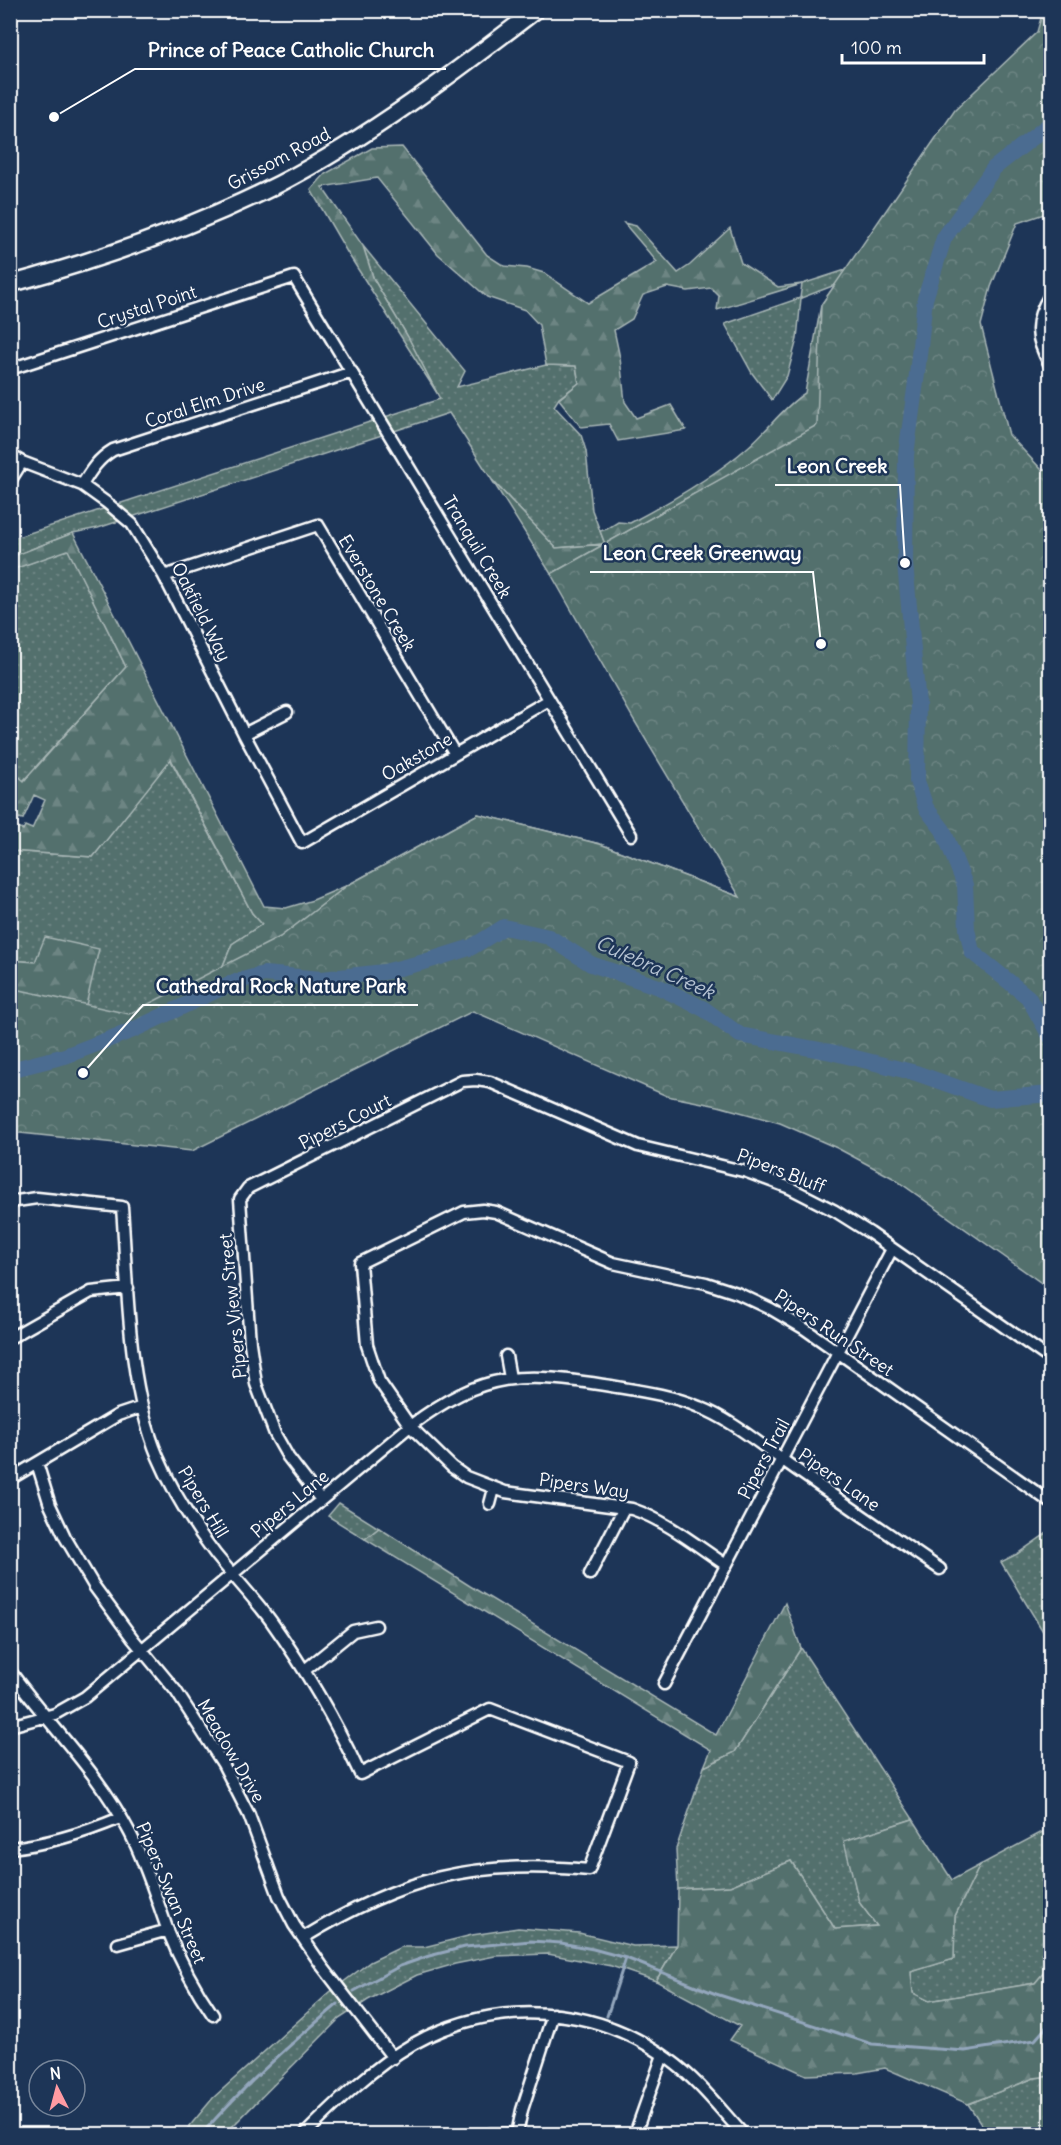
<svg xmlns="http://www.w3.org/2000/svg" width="1061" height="2145" viewBox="0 0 1061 2145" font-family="Delius,sans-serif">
	<defs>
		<pattern id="grass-dots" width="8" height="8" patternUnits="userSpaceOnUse" patternTransform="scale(1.5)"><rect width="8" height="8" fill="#536f6d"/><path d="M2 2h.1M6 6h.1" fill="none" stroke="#6d8583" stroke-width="1.8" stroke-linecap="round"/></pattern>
		<pattern id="forest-firs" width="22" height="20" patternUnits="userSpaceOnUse" patternTransform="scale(1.5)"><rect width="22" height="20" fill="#536f6d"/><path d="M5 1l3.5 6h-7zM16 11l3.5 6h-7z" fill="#6d8583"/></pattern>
		<pattern id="park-crowns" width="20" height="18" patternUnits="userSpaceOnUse" patternTransform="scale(1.5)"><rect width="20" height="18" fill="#536f6d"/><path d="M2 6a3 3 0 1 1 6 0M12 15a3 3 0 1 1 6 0" fill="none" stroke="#6d8583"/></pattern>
	</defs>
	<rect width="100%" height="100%" fill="#1d3557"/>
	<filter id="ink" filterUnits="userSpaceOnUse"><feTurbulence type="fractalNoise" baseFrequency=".0167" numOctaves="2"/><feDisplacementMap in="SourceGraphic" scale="12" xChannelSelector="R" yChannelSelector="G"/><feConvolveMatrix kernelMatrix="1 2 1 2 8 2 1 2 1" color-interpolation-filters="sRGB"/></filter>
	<g filter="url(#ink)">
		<path fill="url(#grass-dots)" stroke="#a9b7b6" stroke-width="1.5" d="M 363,246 L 465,371 L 457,387 L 546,365 L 576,366 L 579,383 L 559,398 L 554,406 L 581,435 L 586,451 L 592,510 L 605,544 L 695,494 L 551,574 L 603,544 L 556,548 L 492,480 L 449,413 L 98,528 L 73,533 L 11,557 L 11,539 L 440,399 L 408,337 L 374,280 Z
			M 901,252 L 835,285 L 801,298 L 797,339 L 787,376 L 772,400 L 752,373 L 725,324 L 800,298 L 802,284 Z
			M 68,549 L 126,667 L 23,781 L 11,769 L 11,738 L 14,736 L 10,729 L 11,570 Z
			M 170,759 L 252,913 L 262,924 L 232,944 L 217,980 L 154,1016 L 10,1046 L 35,962 L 11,960 L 10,851 L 93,857 Z
			M 339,1503 L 379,1528 L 365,1539 L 328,1516 Z
			M 1050,1531 L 1050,1643 L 1001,1562 L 1017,1554 Z
			M 801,1648 L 913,1819 L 845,1841 L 859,1902 L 877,1926 L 835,1929 L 791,1861 L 730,1886 L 678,1889 L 676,1849 L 704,1767 L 735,1752 Z
			M 1050,1828 L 1050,1965 L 1035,1983 L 929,2001 L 913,1993 L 910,1972 L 954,1959 L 955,1916 L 980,1865 Z
			M 518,1928 L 579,1933 L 633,1946 L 677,1945 L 656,1981 L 611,1966 L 548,1954 L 495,1956 L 455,1964 L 417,1975 L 368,2000 L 339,2019 L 225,2134 L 183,2134 L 213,2098 L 330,1992 L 370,1962 L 401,1947 L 424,1947 L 472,1935 Z
			M 1050,2076 L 1050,2134 L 988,2134 L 968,2104 L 1034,2078 Z"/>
		<path fill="url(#forest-firs)" stroke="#a9b7b6" stroke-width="1.5" fill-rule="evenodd" d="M 402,147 L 487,255 L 504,266 L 527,268 L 544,273 L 588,303 L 657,262 L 624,223 L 636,226 L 678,273 L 690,265 L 730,228 L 741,263 L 778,287 L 802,284 L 717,310 L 719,296 L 711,288 L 688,291 L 667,287 L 643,295 L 632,319 L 614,330 L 620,358 L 625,402 L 636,418 L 671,405 L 686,430 L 618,441 L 609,424 L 581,427 L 559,399 L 579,383 L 576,366 L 546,365 L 539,325 L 525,310 L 487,297 L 438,254 L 377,178 L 322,187 L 363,246 L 374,280 L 408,337 L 437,393 L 347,252 L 311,190 L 325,174 L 372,148 Z
			M 892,267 L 881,1050 L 217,980 L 232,944 L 262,924 L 252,913 L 171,759 L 93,857 L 11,851 L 10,769 L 24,781 L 126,667 L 68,550 L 11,570 L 11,557 L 73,533 L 264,906 L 286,908 L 313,900 L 348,885 L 478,814 L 600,844 L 740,897 L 694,494 L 551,574 L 492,480 L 556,548 L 605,544 L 600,531 L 607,529 L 618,522 L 630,523 C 668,503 716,475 748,447 C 768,430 783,407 805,393 L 821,305 L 835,285 ZM 34,795 L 45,800 L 32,829 L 25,826 L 23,830 L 15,827 L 19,818 L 23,819 Z
			M 45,937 L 99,949 L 80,1031 L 11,1017 L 10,960 L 35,962 Z
			M 379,1528 L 470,1586 L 716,1735 L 785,1603 L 801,1648 L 735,1752 L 704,1767 L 711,1750 L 365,1539 Z
			M 913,1819 L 952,1880 L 980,1865 L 955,1916 L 954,1959 L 911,1972 L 913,1993 L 929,2001 L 1035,1983 L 1050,1965 L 1050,2076 L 1034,2078 L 968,2104 L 885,2068 L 857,2073 L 806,2075 L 730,2040 L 740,2026 L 656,1981 L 677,1945 L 678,1889 L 730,1886 L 791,1861 L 835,1929 L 877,1926 L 859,1902 L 844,1841 Z"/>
		<path fill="url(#park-crowns)" stroke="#a9b7b6" stroke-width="1.5" d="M 1043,11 L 1050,11 L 1050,212 L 1017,223 L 991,287 L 981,325 L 1009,435 L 1042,470 L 1050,467 L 1050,1289 L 893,1178 L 837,1148 L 780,1123 L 718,1106 L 667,1096 L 473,1011 L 192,1151 L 11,1132 L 11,988 L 129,1014 L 280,937 L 348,885 L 478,814 L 600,844 L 740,897 L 634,720 L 551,574 L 817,425 L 821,305 L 955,110 L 1037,32 Z"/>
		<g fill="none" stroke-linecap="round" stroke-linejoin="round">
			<path stroke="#94a7bd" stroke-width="3" d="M 354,1991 L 400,1966 L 429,1956 L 465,1947 L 531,1941 L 561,1943 L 593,1949 L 626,1958 L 716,1994 L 872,2044 L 965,2051 L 1035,2040 L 1050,2023
				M 607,2016 L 626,1958
				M 202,2134 C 243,2086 290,2044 338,2004"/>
			<path stroke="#4c6c91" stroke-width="16" d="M 1050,124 L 994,168 L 944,238 L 925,299 L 917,374 L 906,455 L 905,563 L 918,704 L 917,781 L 926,808 L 943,830 L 965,885 L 967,929 L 972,952 L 1028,997 L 1050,1036
				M 10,1070 L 65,1056 L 133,1030 L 232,983 L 264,974 L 322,979 L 384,972 L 424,962 L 472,947 L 504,927 L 549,937 L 591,964 L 659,987 L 704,1009 L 740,1035 L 831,1052 L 916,1073 L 990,1099 L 1050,1094"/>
			<g stroke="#fff" stroke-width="15">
				<path id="street" d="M 1050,295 C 1033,322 1035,338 1050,365
					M 10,369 L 294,277 L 631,835
					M 10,455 L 22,462 L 82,485 L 107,503 L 132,524 L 164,576 L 244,734 L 302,843 L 549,700
					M 10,481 L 22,462
					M 82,485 C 91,470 98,459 113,450 L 352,372
					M 164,576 L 318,525 L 455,754
					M 244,734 L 287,712
					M 10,1202 L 37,1198 L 122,1207 C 128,1288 127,1383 158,1457 C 173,1492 193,1525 216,1555 C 234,1577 254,1598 271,1621 C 306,1670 335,1720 360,1774 L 490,1709 L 629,1762 L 589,1870 C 473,1859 401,1878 303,1938
					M 10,1338 L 91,1292 L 128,1288
					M 506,1356 L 510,1378
					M 37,1463 L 50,1505 L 65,1537 L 94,1586 L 133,1639 L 176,1691 L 223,1764 L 249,1815 L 279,1896 L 294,1925 L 322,1966 L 393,2058
					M 10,1479 L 118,1415 L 142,1407
					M 321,1500 L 288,1457 L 275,1434 L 256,1384 L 250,1343 L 240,1199 L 248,1188 L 462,1081 L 476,1080 L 490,1082 L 638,1146 L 747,1172 L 790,1188 L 835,1211 L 870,1233 L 1050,1359
					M 490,1504 L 494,1489
					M 726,1565 C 696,1545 667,1521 632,1509 L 505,1492 L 466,1477 L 452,1467 L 410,1426 L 379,1381 L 367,1345 L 360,1263 L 464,1212 L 483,1210 L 496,1212 L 613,1263 L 706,1283 L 737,1293 L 771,1309 L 805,1329 L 1050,1502
					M 590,1574 L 624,1508
					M 305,1670 L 353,1631 L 376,1626
					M 10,1671 C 49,1725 99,1773 130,1833 C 146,1864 156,1898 168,1931 C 180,1961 195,1989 213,2015
					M 664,1684 L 892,1249
					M 10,1726 L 55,1714 L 85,1697 L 410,1426 C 484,1370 523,1372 611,1386 C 641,1391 671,1395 699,1407 C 732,1420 758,1443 787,1463 C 838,1499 889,1534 940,1569
					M 10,1848 C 49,1844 84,1833 120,1818
					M 118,1944 L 168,1930
					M 305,2134 C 337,2102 373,2067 413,2044 C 495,1998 595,2004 670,2060 C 698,2080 720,2109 743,2134
					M 490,2134 L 517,2134
					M 517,2134 L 522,2110 L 553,2014
					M 635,2134 L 663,2055"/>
			</g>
			<g stroke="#fff" stroke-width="20">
				<path id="primary" d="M 10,284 C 103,259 193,227 279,184 C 371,136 454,73 536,10"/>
			</g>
			<use href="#street" stroke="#1d3557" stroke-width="10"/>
			<use href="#primary" stroke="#1d3557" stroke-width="15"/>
		</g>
	</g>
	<g text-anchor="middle" stroke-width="5" stroke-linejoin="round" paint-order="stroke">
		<g font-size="18" fill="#fff" stroke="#1d3557">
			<text transform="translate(279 159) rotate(-28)" y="6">Grissom Road</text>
			<text transform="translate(147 307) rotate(-18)" y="6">Crystal Point</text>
			<text transform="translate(205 403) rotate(-18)" y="6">Coral Elm Drive</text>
			<text transform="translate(477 547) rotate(59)" y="6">Tranquil Creek</text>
			<text transform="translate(377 593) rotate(59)" y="6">Everstone Creek</text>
			<text transform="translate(201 612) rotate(63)" y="6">Oakfield Way</text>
			<text transform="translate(417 757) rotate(-30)" y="6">Oakstone</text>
			<text transform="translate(345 1122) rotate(-27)" y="6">Pipers Court</text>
			<text transform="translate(781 1171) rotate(21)" y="6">Pipers Bluff</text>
			<text transform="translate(233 1306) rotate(-96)" y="6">Pipers View Street</text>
			<text transform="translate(834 1333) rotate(34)" y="6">Pipers Run Street</text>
			<text transform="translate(764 1459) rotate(-62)" y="6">Pipers Trail</text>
			<text transform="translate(839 1480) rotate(35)" y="6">Pipers Lane</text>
			<text transform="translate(584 1486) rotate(8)" y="6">Pipers Way</text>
			<text transform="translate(203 1502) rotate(59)" y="6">Pipers Hill</text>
			<text transform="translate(290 1504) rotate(-40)" y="6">Pipers Lane</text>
			<text transform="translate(231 1751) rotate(60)" y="6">Meadow Drive</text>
			<text transform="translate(171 1893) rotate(67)" y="6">Pipers Swan Street</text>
		</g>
		<g font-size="20" font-style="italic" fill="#b7c4d3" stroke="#1d3557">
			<text transform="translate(655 967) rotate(24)" y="7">Culebra Creek</text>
		</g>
	</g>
	<path fill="none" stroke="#fff" stroke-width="2" d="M54 117L135 69H446M905 563L900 485H775M821 644L813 572H590M83 1073L143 1005H418"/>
	<g fill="#fff" stroke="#1d3557" stroke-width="2">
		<circle cx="54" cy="117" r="6"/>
		<circle cx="905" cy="563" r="6"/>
		<circle cx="821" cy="644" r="6"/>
		<circle cx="83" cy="1073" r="6"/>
	</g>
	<g font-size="20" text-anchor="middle" font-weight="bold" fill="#fff" stroke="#1d3557" stroke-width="5" stroke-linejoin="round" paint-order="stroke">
		<text x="291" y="57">Prince of Peace Catholic Church</text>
		<text x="837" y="473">Leon Creek</text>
		<text x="702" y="560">Leon Creek Greenway</text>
		<text x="281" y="993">Cathedral Rock Nature Park</text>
	</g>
	<rect width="1061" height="2145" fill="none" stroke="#1d3557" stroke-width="36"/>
	<rect x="18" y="18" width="1025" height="2109" fill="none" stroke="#fff" stroke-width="2" filter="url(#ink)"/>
	<g transform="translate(57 2088) rotate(354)"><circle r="28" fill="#1d3557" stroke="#77869a" stroke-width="1.5"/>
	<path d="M0-4.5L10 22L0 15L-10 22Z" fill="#ff9aa2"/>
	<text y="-9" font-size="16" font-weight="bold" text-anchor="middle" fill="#ffffff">N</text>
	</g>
	<path d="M842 54v9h142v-9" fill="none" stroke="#ffffff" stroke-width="3"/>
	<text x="851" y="54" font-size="18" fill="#ffffff" stroke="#1d3557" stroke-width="4.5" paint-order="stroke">100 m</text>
</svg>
